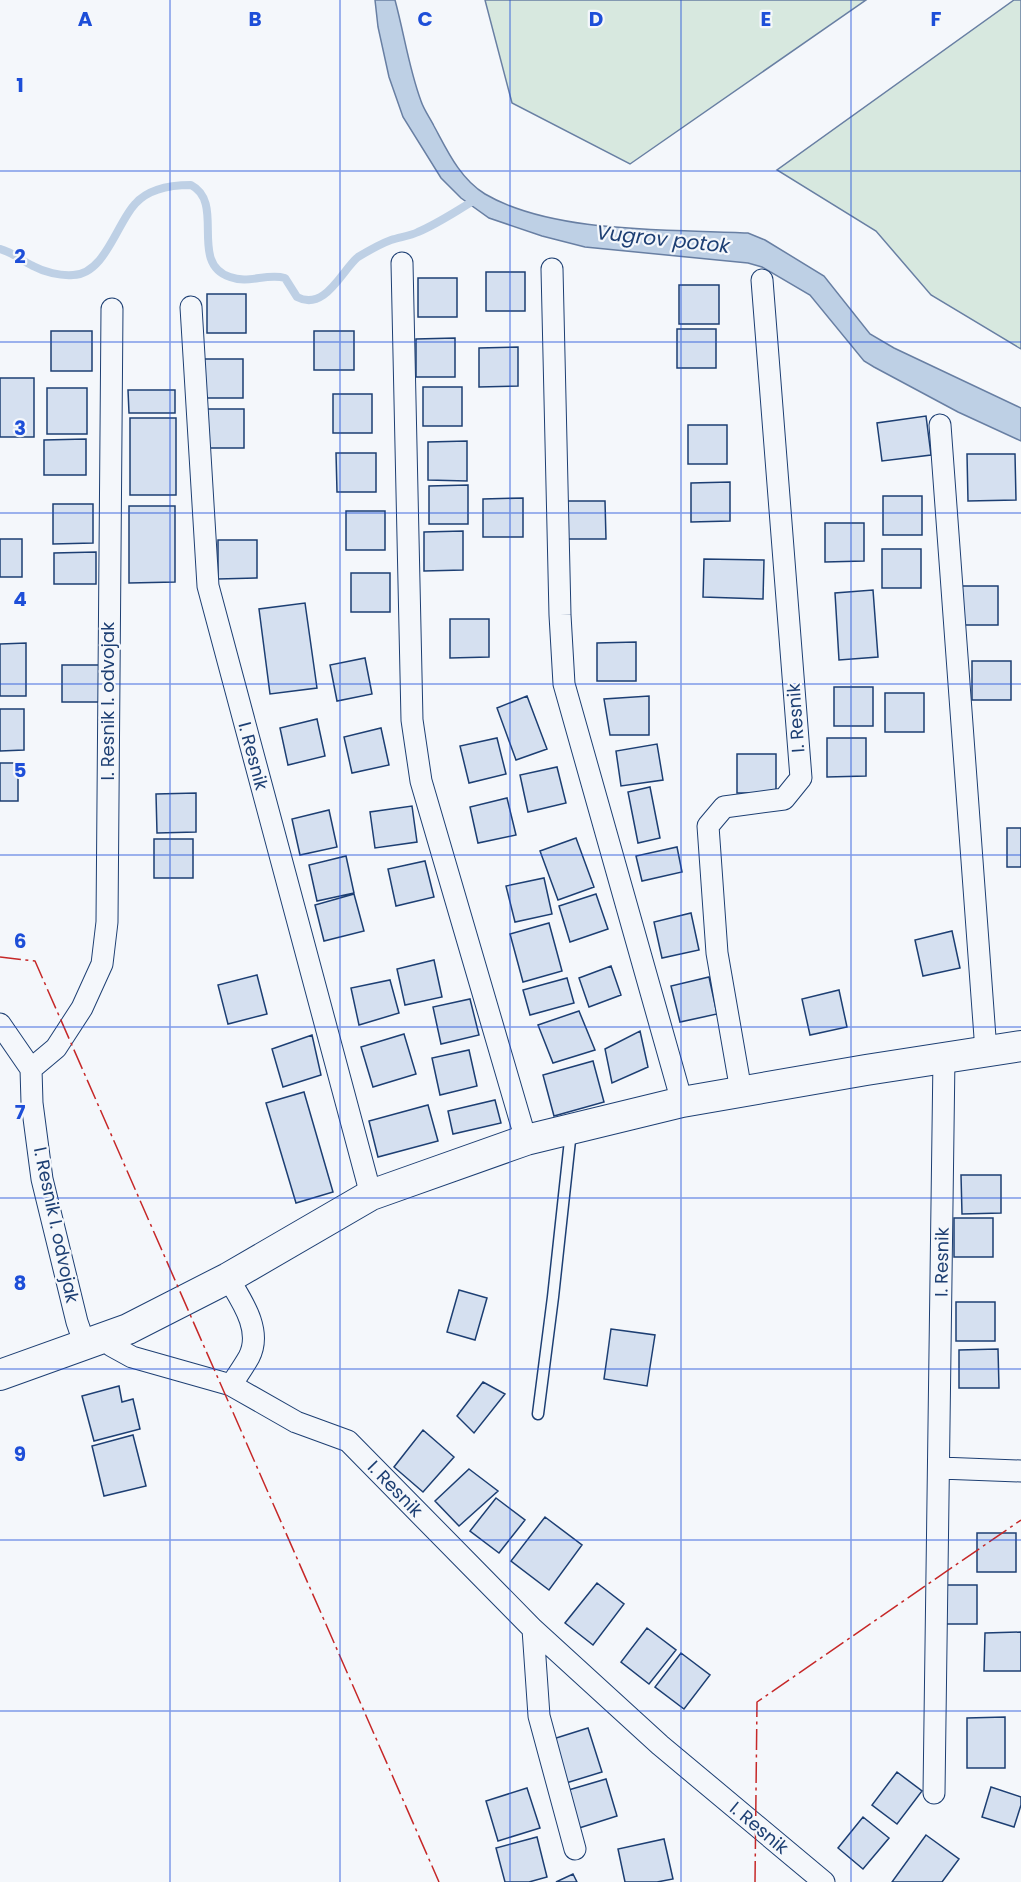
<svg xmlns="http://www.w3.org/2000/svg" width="1021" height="1882" viewBox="0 0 1021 1882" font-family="Poppins,sans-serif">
	<rect width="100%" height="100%" fill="#f4f7fb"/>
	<path fill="#d7e8df" stroke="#687fa3" stroke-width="1.5" d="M 485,0 L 866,0 L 630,164 L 512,103 Z
		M 1014,0 L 1021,0 L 1021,349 L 931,295 L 876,231 L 777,170 Z"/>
	<path fill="#bed0e5" stroke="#687fa3" stroke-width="1.5" d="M 375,0 L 395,0 C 404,33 409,69 421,101 C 424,110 430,118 434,126 C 447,150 460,179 485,194 C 553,234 670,229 748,233 L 765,240 L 824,276 L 870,334 L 894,348 L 1021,408 L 1021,441 L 958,412 L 874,367 L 864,361 L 810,295 L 762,267 L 748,263 L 585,247 L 542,236 L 489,218 L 461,198 L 441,178 L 403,117 L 389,77 L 378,27 Z"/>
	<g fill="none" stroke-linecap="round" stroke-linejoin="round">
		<path stroke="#bed0e5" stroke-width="8" d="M 0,249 C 12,252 22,261 33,266 C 44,272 60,276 73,275 C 105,274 117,223 135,204 C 148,189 172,185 191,185 C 226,203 188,263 230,277 C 248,284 267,273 285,278 L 297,297 C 325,312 342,270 358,257 C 368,251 380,244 391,240 C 400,237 410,236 418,232 C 439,223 456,211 475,200"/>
	</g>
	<path fill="#d5e0f0" stroke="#1d3f73" stroke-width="1.5" d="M 486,272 L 525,272 L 525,311 L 486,311 Z
		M 418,278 L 457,278 L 457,317 L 418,317 Z
		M 679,285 L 719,285 L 719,324 L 679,324 Z
		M 207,294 L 246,294 L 246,333 L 207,333 Z
		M 677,329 L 716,329 L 716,368 L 677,368 Z
		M 51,331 L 92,331 L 92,371 L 51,371 Z
		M 314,331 L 354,331 L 354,370 L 314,370 Z
		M 455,338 L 455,377 L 416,377 L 416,339 Z
		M 518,347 L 518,386 L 479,387 L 479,348 Z
		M 204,359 L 243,359 L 243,398 L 204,398 Z
		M 0,378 L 34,378 L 34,437 L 0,437 Z
		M 423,387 L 462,387 L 462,426 L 423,426 Z
		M 47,388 L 87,388 L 87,434 L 47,434 Z
		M 128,390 L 175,390 L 175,413 L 129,413 Z
		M 333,394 L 372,394 L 372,433 L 333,433 Z
		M 205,409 L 244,409 L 244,448 L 205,448 Z
		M 926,416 L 931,455 L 882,461 L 877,423 Z
		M 130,418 L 176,418 L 176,495 L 130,495 Z
		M 688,425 L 727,425 L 727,464 L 688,464 Z
		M 86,439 L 86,475 L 44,475 L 44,440 Z
		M 467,441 L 467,481 L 428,480 L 428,442 Z
		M 336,453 L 376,453 L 376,492 L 337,492 Z
		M 967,454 L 1015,454 L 1016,500 L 968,501 Z
		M 730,482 L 730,521 L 691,522 L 691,483 Z
		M 468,485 L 468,524 L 429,524 L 429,486 Z
		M 883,496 L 922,496 L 922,535 L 883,535 Z
		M 523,498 L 523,537 L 483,537 L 483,499 Z
		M 566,501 L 605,501 L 606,539 L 566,539 Z
		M 53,504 L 93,504 L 93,543 L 53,544 Z
		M 129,506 L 175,506 L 175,582 L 129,583 Z
		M 346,511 L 385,511 L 385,550 L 346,550 Z
		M 825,523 L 864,523 L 864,561 L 825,562 Z
		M 463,531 L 463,570 L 424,571 L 424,532 Z
		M 0,539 L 22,539 L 22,577 L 0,577 Z
		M 218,540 L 257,540 L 257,578 L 218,579 Z
		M 882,549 L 921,549 L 921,588 L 882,588 Z
		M 96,552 L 96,584 L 54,584 L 54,553 Z
		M 704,559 L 764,560 L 763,599 L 703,597 Z
		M 351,573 L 390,573 L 390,612 L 351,612 Z
		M 959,586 L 998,586 L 998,625 L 959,625 Z
		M 873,590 L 878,657 L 839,660 L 835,593 Z
		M 305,603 L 317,688 L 270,694 L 259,609 Z
		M 450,619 L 489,619 L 489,657 L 450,658 Z
		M 636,642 L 636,681 L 597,681 L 597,643 Z
		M 26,643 L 26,696 L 0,696 L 0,644 Z
		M 365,658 L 372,694 L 337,701 L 330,665 Z
		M 972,661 L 1011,661 L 1011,700 L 972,700 Z
		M 62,665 L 101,665 L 101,702 L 62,702 Z
		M 834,687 L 873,687 L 873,726 L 834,726 Z
		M 885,693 L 924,693 L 924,732 L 885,732 Z
		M 527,696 L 547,749 L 516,760 L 497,708 Z
		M 649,696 L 649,735 L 610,735 L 604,699 Z
		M 0,709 L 24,709 L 24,750 L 0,751 Z
		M 317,719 L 325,756 L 288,765 L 280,728 Z
		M 381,728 L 389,765 L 352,773 L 344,737 Z
		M 497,738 L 506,774 L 469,783 L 460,746 Z
		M 827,738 L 866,738 L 866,776 L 827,777 Z
		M 657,744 L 663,780 L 621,786 L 616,751 Z
		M 737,754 L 776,754 L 776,793 L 737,793 Z
		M 0,763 L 18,763 L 18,801 L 0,801 Z
		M 557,767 L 566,803 L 528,812 L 520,775 Z
		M 650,787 L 660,838 L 638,843 L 628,792 Z
		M 196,793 L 196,832 L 157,833 L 156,794 Z
		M 507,798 L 516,835 L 478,843 L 470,807 Z
		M 412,806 L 417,842 L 375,848 L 370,812 Z
		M 329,810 L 337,847 L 300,855 L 292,819 Z
		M 1007,828 L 1021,828 L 1021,867 L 1007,867 Z
		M 576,838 L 594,887 L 558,900 L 540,851 Z
		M 154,839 L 193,839 L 193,878 L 154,878 Z
		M 677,847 L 682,872 L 642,881 L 636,856 Z
		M 346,856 L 354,893 L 317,901 L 309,865 Z
		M 425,861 L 434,897 L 396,906 L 388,869 Z
		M 544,878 L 552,914 L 515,922 L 506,886 Z
		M 354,894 L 364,931 L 324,941 L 315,905 Z
		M 596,894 L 608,929 L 570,942 L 559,906 Z
		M 691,913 L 699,950 L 662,958 L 654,922 Z
		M 549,923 L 562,971 L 523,982 L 510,934 Z
		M 952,931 L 960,968 L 923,976 L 915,940 Z
		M 434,960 L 442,997 L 405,1005 L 397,969 Z
		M 611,966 L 621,995 L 589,1007 L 579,978 Z
		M 257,975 L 267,1014 L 228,1024 L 218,985 Z
		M 709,977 L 717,1014 L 680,1022 L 671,986 Z
		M 567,978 L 574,1003 L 530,1015 L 523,990 Z
		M 390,980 L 399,1013 L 359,1025 L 351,988 Z
		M 839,990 L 847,1027 L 810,1035 L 802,999 Z
		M 470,999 L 479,1035 L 441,1044 L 433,1007 Z
		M 579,1011 L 595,1050 L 553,1063 L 538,1025 Z
		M 640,1031 L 648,1067 L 612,1083 L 605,1049 Z
		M 404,1034 L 416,1074 L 373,1087 L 361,1047 Z
		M 312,1035 L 321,1075 L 283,1087 L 272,1049 Z
		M 469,1050 L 477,1086 L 440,1095 L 432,1058 Z
		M 593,1061 L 604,1102 L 554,1116 L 543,1075 Z
		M 304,1092 L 333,1192 L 296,1203 L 266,1103 Z
		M 495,1100 L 501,1123 L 453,1134 L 448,1111 Z
		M 428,1105 L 438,1141 L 378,1157 L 369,1121 Z
		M 961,1175 L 1001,1175 L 1001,1213 L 962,1214 Z
		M 954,1218 L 993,1218 L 993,1257 L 954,1257 Z
		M 459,1290 L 487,1298 L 475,1340 L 447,1332 Z
		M 956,1302 L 995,1302 L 995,1341 L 956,1341 Z
		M 611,1329 L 655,1335 L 647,1386 L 604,1379 Z
		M 998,1349 L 999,1388 L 959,1388 L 959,1350 Z
		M 483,1382 L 505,1394 L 474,1433 L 457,1416 Z
		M 119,1386 L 122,1402 L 133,1399 L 140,1429 L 94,1441 L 82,1396 Z
		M 423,1430 L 454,1457 L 423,1492 L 394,1467 Z
		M 133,1435 L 146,1486 L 104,1496 L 92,1446 Z
		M 469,1469 L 498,1491 L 459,1526 L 435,1501 Z
		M 496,1498 L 525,1520 L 499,1553 L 470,1531 Z
		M 545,1517 L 582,1545 L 549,1590 L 511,1561 Z
		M 977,1533 L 1016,1533 L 1016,1572 L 977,1572 Z
		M 597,1583 L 624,1604 L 593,1645 L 565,1623 Z
		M 938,1585 L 977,1585 L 977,1624 L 938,1624 Z
		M 647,1628 L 676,1650 L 649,1684 L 621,1662 Z
		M 1021,1632 L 1021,1671 L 984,1671 L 985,1633 Z
		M 681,1653 L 710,1675 L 684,1709 L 655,1687 Z
		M 1005,1717 L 1005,1768 L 967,1768 L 967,1718 Z
		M 588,1728 L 602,1772 L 566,1783 L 553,1739 Z
		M 897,1772 L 922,1791 L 897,1824 L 872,1805 Z
		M 606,1779 L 617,1816 L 576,1829 L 565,1791 Z
		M 991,1787 L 1021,1797 L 1021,1805 L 1014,1827 L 982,1817 Z
		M 527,1788 L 540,1828 L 498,1841 L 486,1801 Z
		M 863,1817 L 889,1838 L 863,1869 L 838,1848 Z
		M 926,1835 L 959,1859 L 942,1882 L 892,1882 Z
		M 537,1837 L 547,1877 L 529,1882 L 505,1882 L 496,1848 Z
		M 664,1839 L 673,1879 L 657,1882 L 625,1882 L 618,1849 Z
		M 573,1874 L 577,1882 L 556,1882 Z"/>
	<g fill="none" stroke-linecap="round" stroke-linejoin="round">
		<g stroke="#1d3f73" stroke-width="13">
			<path id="lane" d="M 538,1414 L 553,1297 L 571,1131"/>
		</g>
		<g stroke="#1d3f73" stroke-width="23">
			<path id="street" d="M 402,263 L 412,720 L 421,781 L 526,1140
				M 552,269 L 560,615 L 564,684 L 682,1102
				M 191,307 L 208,586 L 371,1195
				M 940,425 L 986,1051
				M 0,1024 L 31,1069 L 32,1103 L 42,1179 L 77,1322 L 85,1345
				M 31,1069 L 56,1048 L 82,1008 L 102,964 L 107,922 L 112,309
				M 741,1091 L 717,953 L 708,826 L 724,807 L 784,799 L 801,778 L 762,280
				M 228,1278 C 241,1300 263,1330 249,1357 C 244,1366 237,1376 231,1385
				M 105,1338 L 112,1346 L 132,1357 L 231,1385 L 296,1422 L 348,1441 L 533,1629 L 660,1745 L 824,1882
				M 940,1468 L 1021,1471
				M 533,1629 L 539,1716 L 575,1849
				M 934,1793 L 944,1057"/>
		</g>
		<g stroke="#1d3f73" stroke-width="32">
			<path id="secondary" d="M 0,1375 L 128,1329 L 228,1278 L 371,1195 L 526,1140 L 682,1102 L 866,1070 L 1021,1046"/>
		</g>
		<use href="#lane" stroke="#f4f7fb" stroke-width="10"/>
		<use href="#street" stroke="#f4f7fb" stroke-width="21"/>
		<use href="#secondary" stroke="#f4f7fb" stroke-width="30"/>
		<path stroke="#c62828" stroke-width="1.5" stroke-dasharray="21 4.5 3 4.5" stroke-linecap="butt" d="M 0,957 L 35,961 L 439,1882
			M 755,1882 L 757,1702 L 1021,1520"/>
	</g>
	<path fill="none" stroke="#1d4ed8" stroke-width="1.5" stroke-opacity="0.55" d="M 170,0 L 170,1882M 340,0 L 340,1882M 510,0 L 510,1882M 681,0 L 681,1882M 851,0 L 851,1882M 0,171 L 1021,171M 0,342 L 1021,342M 0,513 L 1021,513M 0,684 L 1021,684M 0,855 L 1021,855M 0,1027 L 1021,1027M 0,1198 L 1021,1198M 0,1369 L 1021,1369M 0,1540 L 1021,1540M 0,1711 L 1021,1711"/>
	<g text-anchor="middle" stroke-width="4.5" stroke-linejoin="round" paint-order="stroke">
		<g font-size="18" fill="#1d3f73" stroke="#f4f7fb">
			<text transform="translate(108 701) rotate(-90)" y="6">I. Resnik I. odvojak</text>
			<text transform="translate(796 718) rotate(-94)" y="6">I. Resnik</text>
			<text transform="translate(253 756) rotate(75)" y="6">I. Resnik</text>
			<text transform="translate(56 1225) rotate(78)" y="6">I. Resnik I. odvojak</text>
			<text transform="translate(942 1262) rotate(-89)" y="6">I. Resnik</text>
			<text transform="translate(395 1489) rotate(46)" y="6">I. Resnik</text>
			<text transform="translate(759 1828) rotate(40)" y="6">I. Resnik</text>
		</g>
		<g font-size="20" font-style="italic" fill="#1d3f73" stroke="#f4f7fb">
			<text transform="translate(663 239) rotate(6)" y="7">Vugrov potok</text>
		</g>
	</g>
	<g font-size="20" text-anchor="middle" font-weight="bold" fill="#1d4ed8" stroke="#f4f7fb" stroke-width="4.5" stroke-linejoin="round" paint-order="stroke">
		<text x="85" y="26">A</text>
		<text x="255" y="26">B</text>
		<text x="425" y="26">C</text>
		<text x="596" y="26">D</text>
		<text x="766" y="26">E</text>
		<text x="936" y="26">F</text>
		<text x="20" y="92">1</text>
		<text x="20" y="263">2</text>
		<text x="20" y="435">3</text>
		<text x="20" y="606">4</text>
		<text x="20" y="777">5</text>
		<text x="20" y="948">6</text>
		<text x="20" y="1119">7</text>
		<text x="20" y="1290">8</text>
		<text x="20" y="1461">9</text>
	</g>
</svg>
